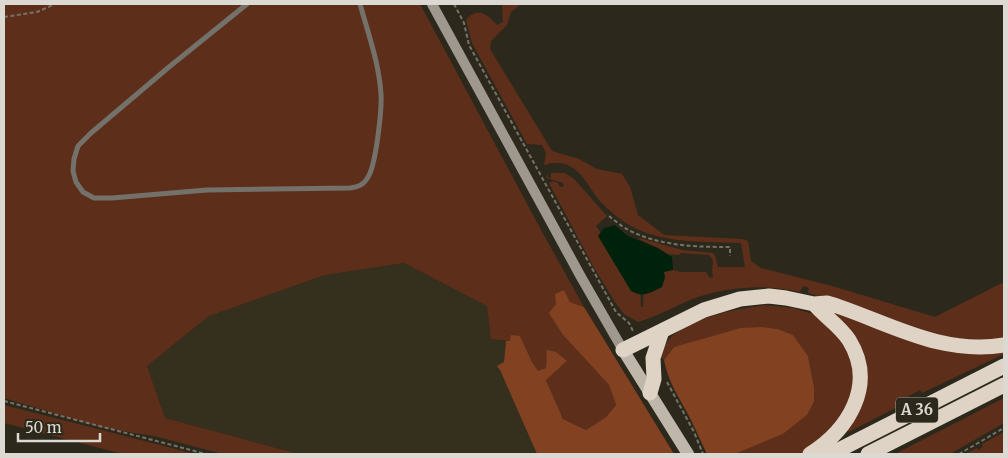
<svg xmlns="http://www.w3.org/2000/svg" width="1008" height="458" viewBox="0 0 1008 458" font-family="Merriweather,serif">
	<rect width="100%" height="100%" fill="#2c291c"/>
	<path fill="#34301d" d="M 404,263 L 487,306 L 492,339 L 506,341 L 504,362 L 498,366 L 537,454 L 299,454 L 165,418 L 147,366 L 209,316 L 325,275 Z"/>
	<path fill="#5d2f1a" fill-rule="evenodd" d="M 4,4 L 420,4 L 541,230 L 584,307 L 570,302 L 564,291 L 563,335 L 609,385 L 616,405 L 606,417 L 586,430 L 563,419 L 546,380 L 567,361 L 546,360 L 546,368 L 538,372 L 532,362 L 520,336 L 510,341 L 491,339 L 487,306 L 404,263 L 325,275 L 209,316 L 147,366 L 165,418 L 299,454 L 223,454 L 154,436 L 103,428 L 4,398 Z
		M 505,4 L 521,4 L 511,12 L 507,25 L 491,41 L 490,49 L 552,151 L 579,159 L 597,169 L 622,174 L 630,187 L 638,215 L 664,235 L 742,239 L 748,241 L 751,261 L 761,268 L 832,286 L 935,317 L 1004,282 L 1004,338 C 934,347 874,312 808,293 L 809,288 L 803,286 L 800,292 C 767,284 731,286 698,297 C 678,304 659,316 638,322 L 624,314 L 615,302 L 593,266 L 549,183 L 553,181 L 558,183 L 560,187 L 564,186 L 563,183 L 547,178 L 546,176 L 548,175 L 548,177 L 551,178 L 551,173 L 565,173 L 574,179 L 607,216 L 596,226 L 607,241 L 612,241 L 609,231 L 604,228 L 615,225 L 637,243 L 655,251 L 657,248 L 639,239 L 640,238 L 682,250 L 713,253 L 715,256 L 718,267 L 745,267 L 741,243 C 698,241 652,245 616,216 C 611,211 604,206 599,200 C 584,180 574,155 544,165 L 546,153 L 542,145 L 527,144 L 472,43 L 466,20 C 477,6 488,15 497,25 L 503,22 L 502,5 ZM 618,249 C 626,257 642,269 654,262 C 656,260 657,257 659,256 C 665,253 673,255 679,255 L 681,253 L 709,255 C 717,262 710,266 713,277 L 710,278 L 706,272 L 681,272 L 673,270 L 661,270 L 658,268 L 656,263 L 647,265 L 635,263 C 642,279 644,289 643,307 L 641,307 L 640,280 L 634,266 Z
		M 765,305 L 793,308 L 813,314 L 828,323 L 842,339 L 850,355 L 853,368 L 854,387 L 843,417 L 820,442 L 801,454 L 735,454 L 783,434 L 807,415 L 814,402 L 814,387 L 808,356 L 793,335 L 778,329 L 763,327 L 674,347 L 664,360 L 660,356 C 663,349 666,342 672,336 C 696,316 736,309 765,305 Z
		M 833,309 L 871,324 L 1004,350 L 1004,354 L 922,393 L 920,390 L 907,397 L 909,401 L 849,432 L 848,430 L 858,414 L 864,393 L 831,312 Z
		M 1004,398 L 1004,423 L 950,454 L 895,454 Z
		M 4,405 L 195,454 L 123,454 L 4,423 Z
		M 1004,432 L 1004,454 L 965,454 L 977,448 L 978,450 L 983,447 L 982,444 Z"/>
	<path fill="#824120" d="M 564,290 L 570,302 L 584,307 L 674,454 L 537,454 L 500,370 L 497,366 L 504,362 L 506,341 L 510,341 L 511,335 L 520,336 L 532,362 L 538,371 L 546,368 L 547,350 L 556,352 L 567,361 L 546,380 L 563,419 L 586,430 L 606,417 L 616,405 L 609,385 L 563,335 L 549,313 L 556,304 L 555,294 Z
		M 763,327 L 778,329 L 793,335 L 808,356 L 814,387 L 814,402 L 807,415 L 783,434 L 735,454 L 707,454 C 701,442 696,430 690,418 C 680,399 668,382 664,360 L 674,347 L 741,328 Z"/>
	<path fill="#00210b" d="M 615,225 L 628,236 L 658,248 L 672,257 L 673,270 L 664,272 L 665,277 L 662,287 C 650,293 643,298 631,291 L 598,236 L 604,228 Z"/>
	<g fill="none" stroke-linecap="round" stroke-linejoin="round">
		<path stroke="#757368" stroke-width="2" stroke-dasharray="4 2.5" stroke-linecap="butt" d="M 454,4 L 464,23 L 469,45 L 616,312 L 629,323 L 633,331
			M 4,17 L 37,12 L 55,4
			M 609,216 C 614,220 620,225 625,228 C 656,246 695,247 730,247 L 730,256
			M 667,382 L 694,432 L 703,454
			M 4,401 L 206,454
			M 959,454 L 1004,428"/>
		<path stroke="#74706a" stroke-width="5" d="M 247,4 L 169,67 L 91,133 L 78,146 L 74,159 L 73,171 L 76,182 L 83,192 L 94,198 L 112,198 L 207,190 L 350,188 C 358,187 364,185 368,177 C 376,165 382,109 381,94 C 379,63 368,33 360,4"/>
		<path stroke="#9f988f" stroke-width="10" d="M 432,4 L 581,277 L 623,350"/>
		<path stroke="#c0b7ab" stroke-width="12" d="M 623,350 L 688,454"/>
		<path stroke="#ded3c5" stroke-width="15" d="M 623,350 L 704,310 L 740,299 L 769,296 L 786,298 L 814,304 L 827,303 L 837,306 C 893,325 942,355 1004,345
			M 650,393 L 654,379 L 653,358 L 662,331
			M 810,454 C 848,430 877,385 849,340 C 839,325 825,317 814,304
			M 831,454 L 1004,366
			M 868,454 L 1004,385"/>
	</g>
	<g text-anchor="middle" stroke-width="4.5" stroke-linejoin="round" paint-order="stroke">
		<rect fill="#2c291c" stroke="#a6a49b" stroke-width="1" x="896" y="397.5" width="42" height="25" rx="4"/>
		<g font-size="15" font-weight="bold" fill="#dbd9d1">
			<text x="917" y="415">A 36</text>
		</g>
	</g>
	<rect width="1008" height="458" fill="none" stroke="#dbd9d1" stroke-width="10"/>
	<path d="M18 433v8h82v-8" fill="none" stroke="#dbd9d1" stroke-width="2.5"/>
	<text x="25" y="433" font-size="15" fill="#dbd9d1" stroke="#2c291c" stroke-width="4" paint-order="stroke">50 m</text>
</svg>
